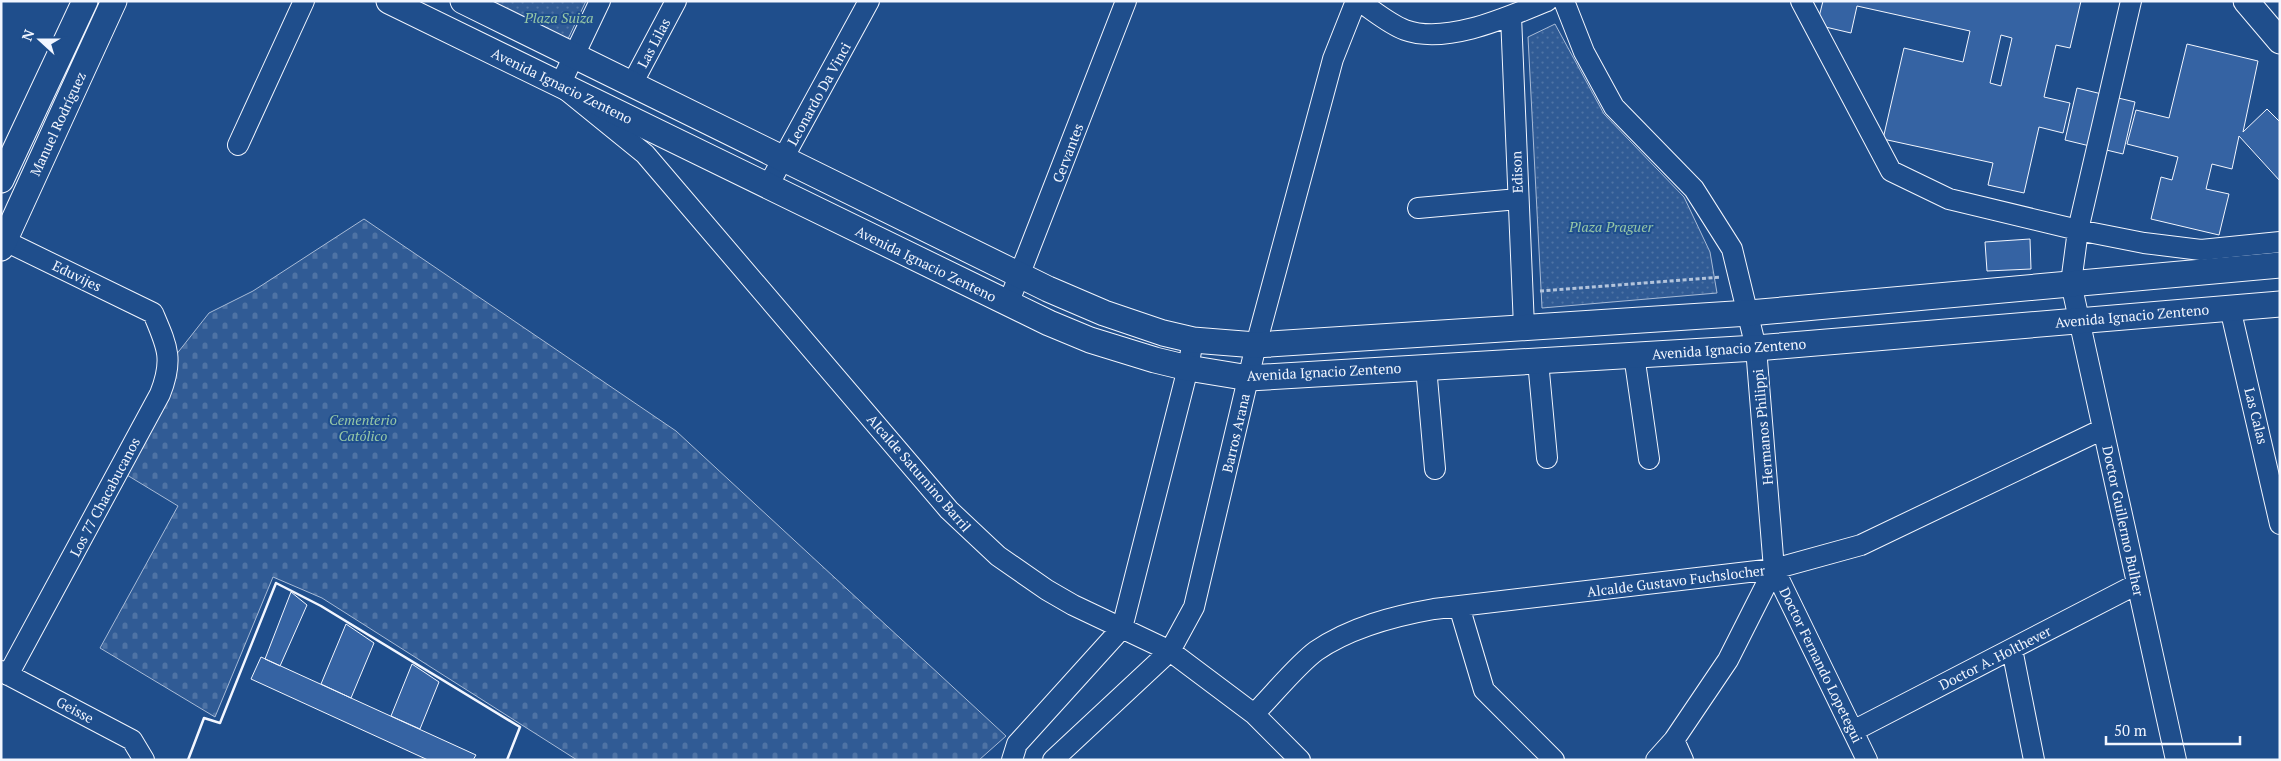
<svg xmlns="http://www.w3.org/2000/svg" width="2281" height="761" viewBox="0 0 2281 761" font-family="'PT Serif',serif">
	<defs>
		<pattern id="cemetery-stones" width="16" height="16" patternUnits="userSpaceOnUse" patternTransform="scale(1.25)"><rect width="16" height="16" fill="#305b95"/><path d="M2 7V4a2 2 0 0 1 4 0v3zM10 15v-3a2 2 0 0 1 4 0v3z" fill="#4e73a5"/></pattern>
		<pattern id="park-dots" width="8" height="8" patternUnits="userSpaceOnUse" patternTransform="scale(1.25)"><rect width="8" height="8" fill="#305b95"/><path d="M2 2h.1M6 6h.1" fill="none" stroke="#4e73a5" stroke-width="1.8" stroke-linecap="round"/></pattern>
	</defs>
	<rect width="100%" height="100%" fill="#1f4e8c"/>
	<path fill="url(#cemetery-stones)" stroke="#a8bbd7" d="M 364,219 L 676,431 L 1006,736 L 979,760 L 577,760 L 322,598 L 273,577 L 215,717 L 100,648 L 178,506 L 122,472 L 168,365 L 209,313 L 253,291 Z"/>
	<path fill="url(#park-dots)" stroke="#a8bbd7" d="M 488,1 L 586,1 L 567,41 Z
		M 1555,24 L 1604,114 L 1684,197 L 1710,252 L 1717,293 L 1542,308 L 1528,37 Z"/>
	<path fill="#3563a3" stroke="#f2f6ff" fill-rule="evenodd" d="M 1823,1 L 2081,1 L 2070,48 L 2056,45 L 2044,97 L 2070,103 L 2063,133 L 2039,127 L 2024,193 L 1988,185 L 1993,163 L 1883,139 L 1904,48 L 1963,62 L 1970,31 L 1857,6 L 1851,33 L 1817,25 ZM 2001,35 L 2012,38 L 2001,86 L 1990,83 Z
		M 2187,44 L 2258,61 L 2243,132 L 2267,109 L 2280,122 L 2280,181 L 2239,136 L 2232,169 L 2212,164 L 2206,189 L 2229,194 L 2219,235 L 2151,219 L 2161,177 L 2172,180 L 2178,157 L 2127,144 L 2136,110 L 2169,118 Z
		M 2077,88 L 2135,102 L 2123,154 L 2065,140 Z
		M 2030,239 L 2031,269 L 1987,271 L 1985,242 Z
		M 291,592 L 307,605 L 280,666 L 265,659 Z
		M 346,624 L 374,643 L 351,698 L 321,684 Z
		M 261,657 L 476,755 L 473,760 L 428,760 L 251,679 Z
		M 412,664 L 439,682 L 420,729 L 391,716 Z"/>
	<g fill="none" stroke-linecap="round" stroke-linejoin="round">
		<g stroke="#f2f6ff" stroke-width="22">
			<path id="minor" d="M 600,1 L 560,85 L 645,154 L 949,510 L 998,556 L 1047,590 L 1073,605 L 1170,651 L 1254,714 L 1300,760
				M 1359,1 C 1374,11 1389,24 1405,30 C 1446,45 1508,17 1547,1
				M 1564,1 L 1584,52 L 1614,107 L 1694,189 L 1732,249 L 1756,348 L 1774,569 L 1728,660 L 1674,740 L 1656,760
				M 1801,1 L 1891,171 L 1949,199 L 2078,230 L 2144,243 L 2201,250 L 2280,242
				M 2131,1 L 2078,230 L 2071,283 L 2176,760
				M 1511,16 L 1524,327
				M 632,84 L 676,1
				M 238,145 L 304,1
				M 768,186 L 869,1
				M 1418,208 L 1518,199
				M 1,239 L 153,313 C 167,346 174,359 160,394 L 8,675
				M 1008,304 L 1126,1
				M 2230,308 L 2280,524
				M 1634,355 L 1649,459
				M 1538,361 L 1547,458
				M 1426,367 L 1435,469
				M 1774,569 L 1867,760
				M 1459,606 L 1484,690 L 1554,760
				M 2012,649 L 2034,760
				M 1,671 L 132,740 L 144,760
				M 1254,714 C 1273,695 1296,666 1316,651 C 1351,627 1394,616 1434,609 L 1774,569 L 1861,545 L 2103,429
				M 1853,731 L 2137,584
				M 1674,740 L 1683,760
				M 1012,760 L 1017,744 L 1122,628 L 1188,368 L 1193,340
				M 1053,760 L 1170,651 L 1194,607 L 1256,345 L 1333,59 L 1356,1"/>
		</g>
		<g stroke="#f2f6ff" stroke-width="27">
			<path id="major" d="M 389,1 L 1049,323 L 1090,340 L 1155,360 L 1188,368 L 1249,378 L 1756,348 L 2280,304
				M 463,1 L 1048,289 L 1104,313 L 1163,333 L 1193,340 L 1256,345 L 1749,313 L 2280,265
				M 2246,1 L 2280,41
				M 1,180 L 85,1
				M 1,248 L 114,1"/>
		</g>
		<path stroke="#b3c4dc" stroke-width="3" stroke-dasharray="4 2.5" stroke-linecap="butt" d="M 1540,291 L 1721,277"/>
		<use href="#minor" stroke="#1f4e8c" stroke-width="20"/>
		<use href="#major" stroke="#1f4e8c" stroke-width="25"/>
		<path stroke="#f2f6ff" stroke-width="2.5" d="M 188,760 L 204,718 L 220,723 L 276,583 L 321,606 L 520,727 L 507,760"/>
	</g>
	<g text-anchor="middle" stroke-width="4" stroke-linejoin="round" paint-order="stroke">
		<g font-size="14" font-style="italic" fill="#97c8a6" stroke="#1f4e8c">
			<text x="559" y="23">Plaza Suiza</text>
			<text x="1611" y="232">Plaza Praguer</text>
			<text x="363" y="425">Cementerio<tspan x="363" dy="16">Católico</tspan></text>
		</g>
		<g font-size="14" fill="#f2f6ff" stroke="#1f4e8c">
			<text transform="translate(654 43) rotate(-62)" y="5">Las Lilas</text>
			<text transform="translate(562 86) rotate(26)" y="5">Avenida Ignacio Zenteno</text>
			<text transform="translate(819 94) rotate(-61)" y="5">Leonardo Da Vinci</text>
			<text transform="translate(58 124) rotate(-65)" y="5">Manuel Rodríguez</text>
			<text transform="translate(1068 153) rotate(-69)" y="5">Cervantes</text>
			<text transform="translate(1517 172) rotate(-92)" y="5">Edison</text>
			<text transform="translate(926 264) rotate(26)" y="5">Avenida Ignacio Zenteno</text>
			<text transform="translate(77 276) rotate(26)" y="5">Eduvijes</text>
			<text transform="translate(2132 316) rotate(-5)" y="5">Avenida Ignacio Zenteno</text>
			<text transform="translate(1729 349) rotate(-4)" y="5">Avenida Ignacio Zenteno</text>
			<text transform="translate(1324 372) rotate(-3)" y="5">Avenida Ignacio Zenteno</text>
			<text transform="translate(2256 416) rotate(76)" y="5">Las Calas</text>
			<text transform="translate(1763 427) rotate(-95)" y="5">Hermanos Philippi</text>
			<text transform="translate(1236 433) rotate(-77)" y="5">Barros Arana</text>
			<text transform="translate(919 473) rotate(49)" y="5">Alcalde Saturnino Barril</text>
			<text transform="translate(105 497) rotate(-62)" y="5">Los 77 Chacabucanos</text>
			<text transform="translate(2123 521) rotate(78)" y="5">Doctor Guillermo Bulher</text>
			<text transform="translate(1676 581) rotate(-7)" y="5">Alcalde Gustavo Fuchslocher</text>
			<text transform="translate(1995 658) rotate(-27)" y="5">Doctor A. Holthever</text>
			<text transform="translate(1821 665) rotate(64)" y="5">Doctor Fernando Lopetegui</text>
			<text transform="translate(75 710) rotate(28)" y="5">Geisse</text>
		</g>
	</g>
	<rect width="2281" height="761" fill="none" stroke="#f2f6ff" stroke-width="5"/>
	<g transform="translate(40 40) rotate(291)" stroke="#1f4e8c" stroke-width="4" paint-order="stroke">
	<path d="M0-4L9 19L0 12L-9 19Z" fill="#f2f6ff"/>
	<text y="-8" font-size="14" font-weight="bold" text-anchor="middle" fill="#f2f6ff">N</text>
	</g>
	<path d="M2106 736v8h134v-8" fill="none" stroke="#f2f6ff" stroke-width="2.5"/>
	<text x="2114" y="736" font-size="15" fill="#f2f6ff" stroke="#1f4e8c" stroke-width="4" paint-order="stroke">50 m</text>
</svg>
